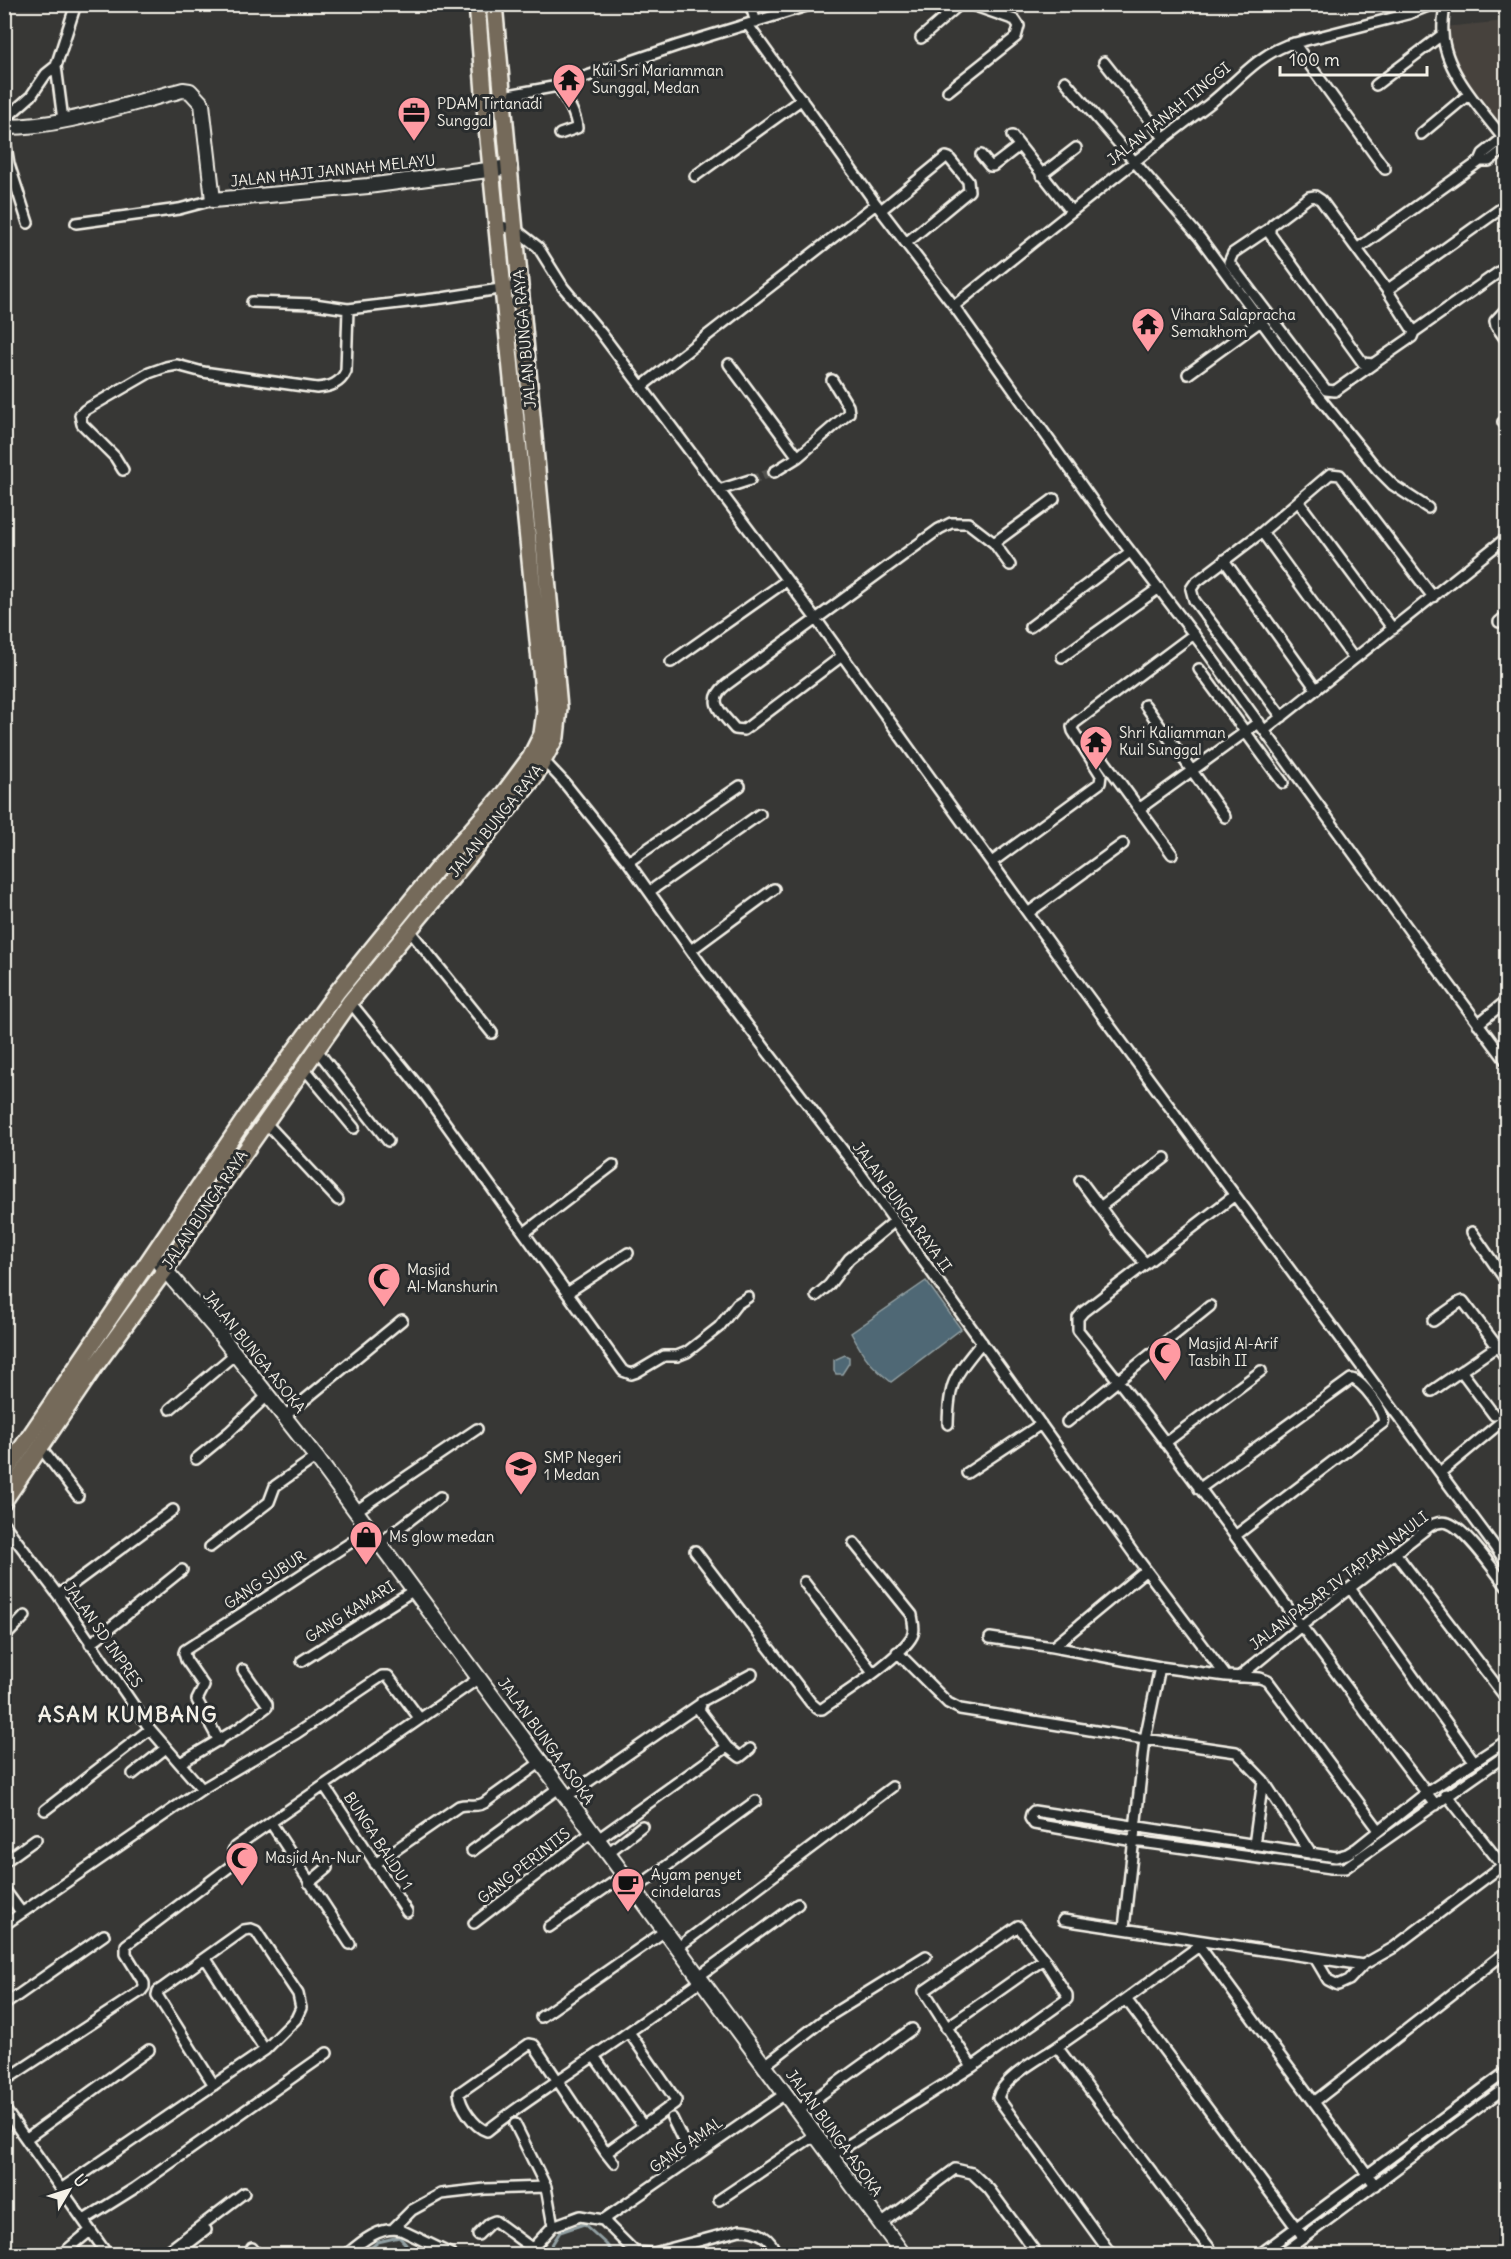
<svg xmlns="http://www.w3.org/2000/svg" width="1511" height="2259" viewBox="0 0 1511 2259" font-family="Delius,sans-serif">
	<rect width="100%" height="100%" fill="#373735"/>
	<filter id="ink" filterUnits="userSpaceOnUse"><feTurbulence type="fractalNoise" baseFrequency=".0167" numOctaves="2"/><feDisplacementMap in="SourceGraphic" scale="12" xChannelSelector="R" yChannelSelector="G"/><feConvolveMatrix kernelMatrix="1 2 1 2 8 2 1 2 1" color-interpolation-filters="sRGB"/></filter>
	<g filter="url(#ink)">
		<path fill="#47433e" d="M 1506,21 L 1506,131 L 1472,93 L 1449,55 L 1444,27 Z"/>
		<path fill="#4f6874" stroke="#919fa2" stroke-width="1.5" d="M 926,1281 L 961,1329 L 891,1382 C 870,1365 864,1357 851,1333 Z
			M 845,1355 L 849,1357 L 849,1363 L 842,1374 L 836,1374 L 834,1371 L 834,1360 Z"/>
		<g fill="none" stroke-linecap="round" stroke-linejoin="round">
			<path stroke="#919fa2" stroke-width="3" d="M 364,2254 L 378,2242 L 399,2237 L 415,2254
				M 546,2254 L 560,2232 L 584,2224 L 606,2244 L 614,2254
				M 687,2254 L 734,2245 L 752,2254"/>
			<path stroke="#535350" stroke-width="9" stroke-dasharray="9 4.5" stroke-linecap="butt" d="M 750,480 L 774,472"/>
			<g stroke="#f4f1e8" stroke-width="14">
				<path id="street" d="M 750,4 L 756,22
					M 1445,4 C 1444,14 1442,24 1443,33 C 1444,72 1484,112 1506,142
					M 748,25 L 876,204 L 954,306 L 1104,517 L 1208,653 L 1420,945 L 1506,1061
					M 921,38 L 960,4
					M 1294,43 L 1385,169
					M 1104,62 L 1164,138
					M 56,66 L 63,120
					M 1065,81 L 1200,238 L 1294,366 L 1377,469 L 1393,485 L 1428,508
					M 1376,85 L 1443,34
					M 558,86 C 566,99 576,113 577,128 L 560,134
					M 948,91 L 1016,37 L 1019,26 L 1015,20 L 969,4
					M 503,96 L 558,86 L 679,45 L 813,4
					M 4,120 L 31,96 L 46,74 L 56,66 L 76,4
					M 4,134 L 9,164 L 28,223
					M 1421,134 L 1469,94
					M 1012,136 L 1071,211
					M 981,155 L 990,166 L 993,166 L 1019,146
					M 1480,161 L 1489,161 L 1506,148
					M 1041,175 L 1076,148
					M 695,176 L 802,99
					M 1315,196 L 1321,200 L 1387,290 L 1414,332 L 1412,337 L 1373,364 L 1363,363 L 1270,234 L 1270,228 L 1273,224 L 1309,197 Z
					M 881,210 L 946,157 L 949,158 L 968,181 L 969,191 L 906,243
					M 76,223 L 179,209 L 213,200
					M 496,225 L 515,229 L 538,247 L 563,287 L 601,333 L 816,619 L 1084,991 L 1506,1562
					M 1270,228 L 1233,253 L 1229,262 L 1326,390 L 1335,391 L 1373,364
					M 1357,249 L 1480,161 L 1483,154 L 1503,138
					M 1387,290 L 1506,205
					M 252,302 L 314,304 L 348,309
					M 954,306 C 1038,238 1122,170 1208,105 C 1235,84 1255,57 1287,45 L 1408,14 L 1433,4
					M 1506,309 L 1495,321 L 1496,326 L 1506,340
					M 1414,332 L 1506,267
					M 729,364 L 798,457
					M 1188,374 L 1262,320
					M 641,387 L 876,204
					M 1503,422 L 1506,426
					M 123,470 L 115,457 L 82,424 L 80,415 L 85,410 L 149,373 L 166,367 L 177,365 L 203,372 L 317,388 C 330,387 340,384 346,371 L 348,309 L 442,298 L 519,286
					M 774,472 L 798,457 L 849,413 L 848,406 L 832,380
					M 719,490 L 750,480
					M 1298,501 L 1393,629
					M 1262,532 L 1354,659
					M 994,543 L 1054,499
					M 1224,560 L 1316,689
					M 1499,622 L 1506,616
					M 1030,627 L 1130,552
					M 842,656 L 744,730 L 735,729 C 722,713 705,702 726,685 L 939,529 L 951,523 L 968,523 L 994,543 L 1010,565
					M 1062,657 L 1159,588
					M 671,662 L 786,581
					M 1199,669 L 1283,783
					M 1145,705 L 1225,817
					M 1282,717 L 1194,600 L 1191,589 L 1195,583 L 1262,532 L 1330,474 L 1340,475 L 1433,597
					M 1265,730 L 1506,538
					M 1095,748 L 1172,854
					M 545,762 L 563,781 L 628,862 L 702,966 L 858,1170 L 1134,1554 L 1226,1676
					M 1139,809 L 1259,722
					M 628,862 L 740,786
					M 992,862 L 1100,783 L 1101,775 L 1073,731 L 1072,727 L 1075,723 L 1194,634
					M 650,891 L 760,814
					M 1028,913 L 1123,844
					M 409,930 L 492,1033
					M 691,950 L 774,889
					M 350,1002 L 423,1092 L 623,1371 L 631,1374 L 637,1372 L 664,1356 L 677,1356 L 687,1352 L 719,1327 L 737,1304 L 748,1297
					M 1478,1024 L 1506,1001
					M 317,1050 L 388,1141
					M 304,1068 L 354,1128
					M 266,1123 L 338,1200
					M 1080,1180 L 1100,1207
					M 1235,1195 L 1083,1312 L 1078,1318 L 1078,1330 C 1202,1484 1314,1649 1436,1805
					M 1472,1232 L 1506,1281
					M 524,1233 L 613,1165
					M 1145,1263 L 1121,1236 L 1100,1207 L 1165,1158
					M 567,1293 L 628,1253
					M 816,1296 L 829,1285 L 849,1259 L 895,1221
					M 1433,1321 L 1460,1302 L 1463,1301 L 1506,1358
					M 1462,1372 L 1494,1415
					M 1432,1391 L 1506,1340
					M 170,1409 L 235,1354
					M 285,1416 L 402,1320
					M 1067,1422 L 1210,1306
					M 948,1424 C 949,1380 955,1376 982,1342
					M 1165,1443 L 1261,1371
					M 40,1447 L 78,1496
					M 196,1459 L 229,1432 L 268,1395
					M 1441,1472 L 1506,1418
					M 967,1473 L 1041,1424
					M 1199,1489 L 1351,1379 C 1361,1379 1387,1413 1383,1423 L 1235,1536
					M 356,1511 L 477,1429
					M 4,1524 L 58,1595 L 150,1729 L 202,1789
					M 380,1543 L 440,1497
					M 210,1547 L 269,1502 L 275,1486 L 316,1457
					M 695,1551 L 811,1703 L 818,1709 L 822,1709 C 846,1692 895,1662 911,1638 C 916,1631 913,1623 912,1615 L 854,1543
					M 1396,1554 L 1506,1698
					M 804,1582 L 873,1673
					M 1350,1588 L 1474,1761
					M 58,1595 L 173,1510
					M 4,1638 L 25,1616
					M 990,1638 L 1053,1647 L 1160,1667 L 1226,1676 L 1260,1678 L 1268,1681 L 1379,1830
					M 90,1644 L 182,1570
					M 1053,1647 L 1146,1570
					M 897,1652 L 948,1703 L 960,1709 L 1145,1739 L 1236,1752 L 1263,1780 L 1311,1854
					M 302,1661 L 414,1590
					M 1239,1677 L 1301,1626 L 1430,1526 C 1436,1523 1441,1521 1448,1523 C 1466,1529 1494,1570 1506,1586
					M 4,1694 L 6,1695
					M 219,1741 L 197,1700 L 204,1686 L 186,1660 L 184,1653 L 185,1650 L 370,1530
					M 1506,1741 L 1426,1793 L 1357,1848 L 1347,1854 L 1336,1857 L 1034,1811 L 1031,1814 L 1030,1818 L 1034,1824 L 1134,1841 L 1331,1868 L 1345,1868 L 1506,1755
					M 727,1747 L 740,1757 L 750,1749
					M 180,1763 L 239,1728 L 267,1707 L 267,1704 L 243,1670
					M 133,1774 L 166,1748
					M 324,1785 L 407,1912
					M 1446,1794 L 1506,1870
					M 566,1797 L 699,1705
					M 45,1810 L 150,1729
					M 271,1823 L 350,1944
					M 598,1839 L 727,1747 L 699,1710 L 702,1701 L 752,1674
					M 1254,1845 L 1263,1780
					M 472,1851 L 560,1787
					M 608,1853 L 642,1826
					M 4,1862 L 36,1839
					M 375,1864 L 459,1806 C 469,1803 475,1808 484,1803 L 541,1762
					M 309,1883 L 327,1868
					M 4,1889 L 21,1912
					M 635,1889 L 756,1801
					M 1063,1920 L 1363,1965 L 1393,1948 L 1503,1865
					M 474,1923 L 592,1832
					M 4,1925 L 202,1789 L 297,1733 L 382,1676 L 388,1676 L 420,1719
					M 549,1927 L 624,1875
					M 1124,1928 L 1145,1739 L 1160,1667
					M 1197,1943 L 1375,2185
					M 1199,1946 L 1126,1999 L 1304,2238
					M 677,1948 L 892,1787
					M 1315,1958 L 1328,1980 L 1338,1985 L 1349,1980 L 1363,1965
					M 206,1959 L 265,2050
					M 699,1976 L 798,1904
					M 1126,1999 L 1057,2047 L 1214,2254
					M 4,2005 L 104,1935
					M 541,2017 L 665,1931
					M 946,2028 L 1044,1959
					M 1057,2047 C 1041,2058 1002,2078 998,2098 L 1111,2254
					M 594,2056 L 643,2126
					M 764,2066 L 826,2018 L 926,1956
					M 4,2081 L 141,1991 L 144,1987 L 144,1983 L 126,1954 L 126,1945 L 236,1862 L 233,1851 L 235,1847 L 479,1678
					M 1314,2102 L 1506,1952
					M 4,2108 L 107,2254
					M 798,2111 L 912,2029
					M 672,2118 L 692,2159
					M 515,2124 L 546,2187 L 553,2226
					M 27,2138 L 149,2050
					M 606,2153 L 675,2103 L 676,2100 L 629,2032
					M 831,2156 L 972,2067 L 1067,1999 L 1067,1995 L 1044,1959 L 1018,1926 L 924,1991 L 972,2067
					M 614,2163 L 606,2153 L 534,2045 L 529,2044 L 459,2093 C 460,2106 474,2127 487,2131 C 518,2106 552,2085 585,2062 C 624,2036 663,2008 702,1980
					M 61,2189 L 265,2050 L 296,2019 L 301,2008 L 298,1994 L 256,1931 L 251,1929 L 244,1930 L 164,1987 L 158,1991 L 157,1995 L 214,2085
					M 719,2200 L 815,2135
					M 84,2220 L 135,2188 L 327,2053
					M 603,2220 L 785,2094
					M 881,2224 L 955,2169 L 972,2173 L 989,2189 L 1037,2254
					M 394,2228 L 412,2210 L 441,2194 L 485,2189 L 546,2187
					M 478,2235 L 490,2223 L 495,2221 L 533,2249
					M 252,2248 L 257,2254
					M 62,2254 L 90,2231
					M 164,2254 L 244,2193
					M 175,2254 L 206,2230
					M 347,2254 C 362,2241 380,2226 401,2230 L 451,2254
					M 527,2254 L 553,2226 L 580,2216 L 603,2220 L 635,2252 L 654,2253 L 740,2230 C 757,2230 771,2237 776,2254
					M 1260,2254 L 1506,2072
					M 1282,2254 L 1506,2087"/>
			</g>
			<g stroke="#f4f1e8" stroke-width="18">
				<path id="secondary" d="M 4,127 C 59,128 130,103 183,90 L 190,91 L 202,104 L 213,200 L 368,186 L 510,167
					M 153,1256 L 214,1327 L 316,1457 L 903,2254"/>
			</g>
			<g stroke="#f4f1e8" stroke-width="20">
				<path id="primary" d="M 4,1474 L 246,1117 L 337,992 L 436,870 L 504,793 L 530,758 L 542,734 L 545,711 L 486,118 L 477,4
					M 4,1501 L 96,1365 L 165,1270 L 218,1190 L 350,1002 L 534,778 L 556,737 L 559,708 L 494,4"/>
			</g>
			<use href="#street" stroke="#2a2d2e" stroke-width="9"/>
			<use href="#secondary" stroke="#2a2d2e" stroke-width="14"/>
			<use href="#primary" stroke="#746a5a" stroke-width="15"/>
		</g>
	</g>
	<defs>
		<g id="temple-pin" transform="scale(1.725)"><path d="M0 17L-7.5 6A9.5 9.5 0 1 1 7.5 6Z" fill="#ff9aa2" stroke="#2a2d2e"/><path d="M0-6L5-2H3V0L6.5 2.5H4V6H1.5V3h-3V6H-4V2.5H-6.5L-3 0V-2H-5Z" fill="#111"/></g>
		<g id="office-pin" transform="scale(1.725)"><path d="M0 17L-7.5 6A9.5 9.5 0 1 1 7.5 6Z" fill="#ff9aa2" stroke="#2a2d2e"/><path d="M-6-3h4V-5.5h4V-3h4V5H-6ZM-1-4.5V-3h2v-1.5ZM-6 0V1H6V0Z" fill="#111"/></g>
		<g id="mosque-pin" transform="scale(1.725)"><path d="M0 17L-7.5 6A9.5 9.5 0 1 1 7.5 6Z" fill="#ff9aa2" stroke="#2a2d2e"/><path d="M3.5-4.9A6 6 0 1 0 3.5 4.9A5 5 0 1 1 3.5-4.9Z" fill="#111"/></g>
		<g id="school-pin" transform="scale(1.725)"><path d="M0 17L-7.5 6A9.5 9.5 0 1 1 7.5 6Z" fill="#ff9aa2" stroke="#2a2d2e"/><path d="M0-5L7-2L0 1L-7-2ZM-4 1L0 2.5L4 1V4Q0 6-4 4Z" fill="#111"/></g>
		<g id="shop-pin" transform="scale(1.725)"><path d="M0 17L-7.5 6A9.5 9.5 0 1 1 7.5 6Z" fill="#ff9aa2" stroke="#2a2d2e"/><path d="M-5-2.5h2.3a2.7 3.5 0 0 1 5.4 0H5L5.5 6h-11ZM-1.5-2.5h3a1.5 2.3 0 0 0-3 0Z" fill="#111"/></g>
		<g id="cafe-pin" transform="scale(1.725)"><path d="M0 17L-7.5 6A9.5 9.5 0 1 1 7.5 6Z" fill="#ff9aa2" stroke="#2a2d2e"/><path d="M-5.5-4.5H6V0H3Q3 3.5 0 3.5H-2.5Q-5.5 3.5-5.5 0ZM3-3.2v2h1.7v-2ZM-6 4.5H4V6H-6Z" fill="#111"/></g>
	</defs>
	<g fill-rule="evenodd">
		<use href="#temple-pin" x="569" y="80"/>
		<use href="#office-pin" x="414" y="113"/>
		<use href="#temple-pin" x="1148" y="324"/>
		<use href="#temple-pin" x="1096" y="742"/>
		<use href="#mosque-pin" x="384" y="1279"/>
		<use href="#mosque-pin" x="1165" y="1353"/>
		<use href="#school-pin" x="521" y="1467"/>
		<use href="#shop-pin" x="366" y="1537"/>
		<use href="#mosque-pin" x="242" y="1858"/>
		<use href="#cafe-pin" x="628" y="1884"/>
	</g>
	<g text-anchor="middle" stroke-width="6" stroke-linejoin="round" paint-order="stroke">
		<g font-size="15" fill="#f4f1e8" stroke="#2a2d2e" text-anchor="start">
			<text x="592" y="76">Kuil Sri Mariamman<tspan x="592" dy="17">Sunggal, Medan</tspan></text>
			<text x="437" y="109">PDAM Tirtanadi<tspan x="437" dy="17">Sunggal</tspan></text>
			<text x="1171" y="320">Vihara Salapracha<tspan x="1171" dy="17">Semakhom</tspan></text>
			<text x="1119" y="738">Shri Kaliamman<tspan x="1119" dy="17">Kuil Sunggal</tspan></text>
			<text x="407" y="1275">Masjid<tspan x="407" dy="17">Al-Manshurin</tspan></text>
			<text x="1188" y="1349">Masjid Al-Arif<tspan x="1188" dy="17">Tasbih II</tspan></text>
			<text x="544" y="1463">SMP Negeri<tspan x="544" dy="17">1 Medan</tspan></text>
			<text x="389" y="1542">Ms glow medan</text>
			<text x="265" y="1863">Masjid An-Nur</text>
			<text x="651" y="1880">Ayam penyet<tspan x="651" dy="17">cindelaras</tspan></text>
		</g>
		<g font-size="15" fill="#f4f1e8" stroke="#2a2d2e">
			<text transform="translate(1169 114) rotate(-39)" y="5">JALAN TANAH TINGGI</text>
			<text transform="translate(333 171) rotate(-6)" y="5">JALAN HAJI JANNAH MELAYU</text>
			<text transform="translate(525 339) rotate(-95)" y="5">JALAN BUNGA RAYA</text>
			<text transform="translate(496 821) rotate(-51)" y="5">JALAN BUNGA RAYA</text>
			<text transform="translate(902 1207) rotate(54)" y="5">JALAN BUNGA RAYA II</text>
			<text transform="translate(205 1210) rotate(-56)" y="5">JALAN BUNGA RAYA</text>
			<text transform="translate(254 1352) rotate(51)" y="5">JALAN BUNGA ASOKA</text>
			<text transform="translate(265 1580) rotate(-33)" y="5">GANG SUBUR</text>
			<text transform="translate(1339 1581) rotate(-37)" y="5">JALAN PASAR IV TAPIAN NAULI</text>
			<text transform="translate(350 1612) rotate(-32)" y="5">GANG KAMARI</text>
			<text transform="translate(103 1635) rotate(55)" y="5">JALAN SD INPRES</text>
			<text transform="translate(546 1741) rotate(54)" y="5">JALAN BUNGA ASOKA</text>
			<text transform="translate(378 1841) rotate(57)" y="5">BUNGA BALDU 1</text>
			<text transform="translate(524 1866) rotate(-38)" y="5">GANG PERINTIS</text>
			<text transform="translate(834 2133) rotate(54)" y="5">JALAN BUNGA ASOKA</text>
			<text transform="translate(686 2145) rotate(-35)" y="5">GANG AMAL</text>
		</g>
		<g font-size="21" font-weight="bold" letter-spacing="1.5" fill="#f4f1e8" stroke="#2a2d2e">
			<text x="128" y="1722">ASAM KUMBANG</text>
		</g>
	</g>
	<rect width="1511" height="2259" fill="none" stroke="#2a2d2e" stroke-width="24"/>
	<rect x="12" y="12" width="1487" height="2235" fill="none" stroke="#f4f1e8" stroke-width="2" filter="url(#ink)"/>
	<g transform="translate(69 2190) rotate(51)" stroke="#2a2d2e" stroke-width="4.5" paint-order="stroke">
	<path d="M0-4.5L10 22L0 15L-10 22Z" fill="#f4f1e8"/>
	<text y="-9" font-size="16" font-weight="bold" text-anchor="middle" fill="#f4f1e8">U</text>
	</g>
	<path d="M1280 66v9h147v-9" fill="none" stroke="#f4f1e8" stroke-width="3"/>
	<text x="1289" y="66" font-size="18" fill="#f4f1e8" stroke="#2a2d2e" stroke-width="4.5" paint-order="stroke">100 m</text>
</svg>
